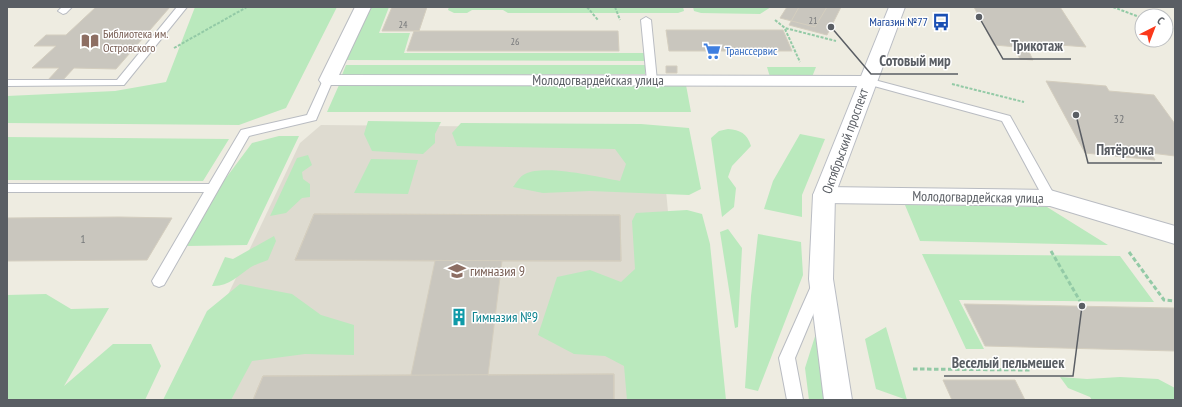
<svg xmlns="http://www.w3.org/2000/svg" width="1182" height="407" viewBox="0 0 1182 407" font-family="'PT Sans Narrow',sans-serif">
	<rect width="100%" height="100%" fill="#eeece1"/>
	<path fill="#dedbd0" d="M 321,125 L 660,128 L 686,400 L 178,400 L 300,143 Z"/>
	<path fill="#bae9bd" d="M 195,7 L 337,7 L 286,108 L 239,125 L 7,123 L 7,96 L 115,91 L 166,82 Z
		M 369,7 L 389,7 L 379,33 L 410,33 L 404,53 L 644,53 L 644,61 L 346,60 Z
		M 449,7 L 683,7 L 684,11 L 678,13 L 508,13 L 503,10 L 472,10 L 467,13 L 454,13 L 448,10 Z
		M 693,7 L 771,7 L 760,14 L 701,13 L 694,11 Z
		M 346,65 L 645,65 L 645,74 L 342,75 Z
		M 767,67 L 816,67 L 812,77 L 770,77 Z
		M 339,85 L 686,85 L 691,112 L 327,112 Z
		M 368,121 L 441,122 L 435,134 L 435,143 L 423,154 L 372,151 L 364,134 Z
		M 461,123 L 641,124 L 689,128 L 701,189 L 689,195 L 590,191 L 543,193 L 513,187 C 516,183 520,176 525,174 C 545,164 598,177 620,181 L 626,164 L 615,149 L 457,146 L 452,133 Z
		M 728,129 C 740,130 747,133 751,146 L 732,166 L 728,177 L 736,188 L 734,207 L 722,217 L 711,138 L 719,131 Z
		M 800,134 L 825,139 L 802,195 L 802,217 L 764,209 L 773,181 Z
		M 279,136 L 299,136 L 247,245 L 187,246 L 217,190 L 252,143 Z
		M 7,137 L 229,139 L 203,181 L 7,180 Z
		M 308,155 L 312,165 L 302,172 L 303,179 L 310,184 L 310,197 L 302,198 L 286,213 L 270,216 L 297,158 Z
		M 371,159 L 418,160 L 408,194 L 354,193 Z
		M 905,205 L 1047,207 L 1108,245 L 920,241 Z
		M 687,210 L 702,214 L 710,244 L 726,400 L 627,400 L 624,366 L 605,356 L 574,354 L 538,335 L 557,277 L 590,270 L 621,282 L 635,269 L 632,221 L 636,213 Z
		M 728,229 L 742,248 L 738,327 L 735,328 L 720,232 Z
		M 758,234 L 801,242 L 803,275 L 758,391 L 745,388 L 751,296 Z
		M 274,236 L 276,241 L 268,260 C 263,262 256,264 251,267 C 238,276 228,287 212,286 L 225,257 L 233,259 Z
		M 922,254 L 1120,256 L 1154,302 L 959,300 L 984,349 L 966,349 Z
		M 240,284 L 292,294 L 321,315 L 354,325 L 354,355 L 305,354 L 252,361 L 231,400 L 163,400 L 207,311 Z
		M 46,294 L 71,309 L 109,308 L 64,386 L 113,344 L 151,344 L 161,366 L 145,400 L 7,400 L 7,295 Z
		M 886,327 L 907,400 L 876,389 L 865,339 Z
		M 817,330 L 824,400 L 809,400 L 805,368 Z
		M 1060,377 L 1087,379 L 1120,377 L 1158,379 L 1175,388 L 1175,400 L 1092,400 L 1090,397 L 1068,388 Z"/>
	<path fill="#c9c6be" stroke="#d4cebf" d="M 96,7 L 170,7 L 116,69 L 74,68 L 62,81 L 47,81 L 59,68 L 32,68 L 56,46 L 34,46 L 46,35 L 66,35 Z
		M 392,7 L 427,7 L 419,31 L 382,31 Z
		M 787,7 L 827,7 L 815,27 L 780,18 Z
		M 799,7 L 841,7 L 827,35 L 789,25 Z
		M 974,7 L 1060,7 L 1086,47 L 1047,44 L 1051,50 L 994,45 Z
		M 666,30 L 783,30 L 792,51 L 669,51 Z
		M 414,31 L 618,31 L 619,51 L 407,51 Z
		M 1015,49 L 1028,50 L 1033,60 L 1020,59 Z
		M 666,66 L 677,66 L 677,73 L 666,73 Z
		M 1046,81 L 1106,86 L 1109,91 L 1154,95 L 1175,124 L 1175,156 L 1151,153 L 1155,160 L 1085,153 Z
		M 314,214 L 620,215 L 621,261 L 295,260 Z
		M 314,214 L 620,215 L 621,261 L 502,261 L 488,375 L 614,374 L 614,400 L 253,400 L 263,376 L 411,375 L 435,261 L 295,260 Z
		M 7,218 L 119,217 L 172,218 L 147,260 L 7,261 Z
		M 964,304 L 1175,308 L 1175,351 L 985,346 Z
		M 614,374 L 614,400 L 253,400 L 263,376 Z
		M 943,380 L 1015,380 L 1025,400 L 952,400 Z"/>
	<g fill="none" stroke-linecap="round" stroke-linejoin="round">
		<g stroke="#b9bcc2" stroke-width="2">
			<path id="lane" d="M 62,7 L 72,7 L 66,13 L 63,14 L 58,11 Z
				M 177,7 L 187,7 L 124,85 L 7,86 L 7,80 L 117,80 Z
				M 646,17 L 651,20 L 657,81 L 652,84 L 647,81 L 641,20 Z
				M 328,77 L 333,80 L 316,120 L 249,136 L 164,285 L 159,287 L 154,285 L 152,281 L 204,192 L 7,192 L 7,184 L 209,184 L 241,130 L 307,115 L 323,80 Z
				M 867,78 L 1010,116 L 1056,198 L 1055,201 L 1050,203 L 1045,201 L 1002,121 L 863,83 L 862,81 L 863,79 Z
				M 819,278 L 824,280 L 826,284 L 795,358 L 803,400 L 787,400 L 779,358 L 812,284 L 814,280 Z"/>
		</g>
		<g stroke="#b9bcc2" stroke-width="2">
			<path id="street" d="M 355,7 L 371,7 L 339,75 L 867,76 L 873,77 L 876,81 L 873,85 L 867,86 L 328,85 L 322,84 L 319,80 Z
				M 824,187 L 1050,190 L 1175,226 L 1175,244 L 1050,206 L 824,203 L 816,200 L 813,195 L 816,190 Z"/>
		</g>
		<g stroke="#babdc4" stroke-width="2">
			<path id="secondary" d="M 889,7 L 905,7 L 835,195 L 833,279 L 852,400 L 824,400 L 809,279 L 813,195 Z"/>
		</g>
		<path stroke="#93caa6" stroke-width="2" stroke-dasharray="3 1.5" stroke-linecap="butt" d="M 587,7 L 598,20
			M 615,7 L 620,20
			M 1113,7 L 1142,18
			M 775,20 L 785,28 L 836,41
			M 1166,27 L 1175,30
			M 785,29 L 800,62
			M 174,48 L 247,7
			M 952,84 L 1024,102"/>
		<path stroke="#93caa6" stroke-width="3" stroke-dasharray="4.5 2.5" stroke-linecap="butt" d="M 1051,251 L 1080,301
			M 1129,252 L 1164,300 L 1175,301
			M 913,369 L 1031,370"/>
		<use href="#lane" fill="#fff" fill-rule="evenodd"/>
		<use href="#street" fill="#fff" fill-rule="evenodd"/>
		<use href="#secondary" fill="#fff" fill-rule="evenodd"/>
	</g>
	<defs>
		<g id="bus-bare" transform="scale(1.38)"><path d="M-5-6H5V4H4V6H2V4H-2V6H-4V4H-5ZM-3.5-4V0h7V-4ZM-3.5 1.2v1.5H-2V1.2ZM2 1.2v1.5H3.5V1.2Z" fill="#1a4fb4" stroke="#fff" stroke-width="2.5" paint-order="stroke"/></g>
		<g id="library-bare" transform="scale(1.38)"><path d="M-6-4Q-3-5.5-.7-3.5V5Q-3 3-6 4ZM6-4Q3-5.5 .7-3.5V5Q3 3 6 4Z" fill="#8d6e63" stroke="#fff" stroke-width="2.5" paint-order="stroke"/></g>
		<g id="supermarket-bare" transform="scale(1.38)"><path d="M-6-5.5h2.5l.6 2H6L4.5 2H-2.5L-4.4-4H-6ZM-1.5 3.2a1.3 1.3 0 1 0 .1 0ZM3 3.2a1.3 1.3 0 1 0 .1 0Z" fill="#3f7fe0" stroke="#fff" stroke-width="2.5" paint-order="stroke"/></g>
		<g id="school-bare" transform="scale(1.38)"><path d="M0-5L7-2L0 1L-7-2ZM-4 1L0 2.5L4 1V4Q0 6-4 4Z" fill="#8d6e63" stroke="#fff" stroke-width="2.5" paint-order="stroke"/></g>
		<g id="building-bare" transform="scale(1.38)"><path d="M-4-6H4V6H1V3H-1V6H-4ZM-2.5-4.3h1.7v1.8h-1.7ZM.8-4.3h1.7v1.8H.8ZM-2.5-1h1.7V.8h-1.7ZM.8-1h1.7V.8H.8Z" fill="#0f9aa8" stroke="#fff" stroke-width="2.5" paint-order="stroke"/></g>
	</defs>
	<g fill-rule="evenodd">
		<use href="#bus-bare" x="941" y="22"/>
		<use href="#library-bare" x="90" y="41"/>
		<use href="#supermarket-bare" x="712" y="51"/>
		<use href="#school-bare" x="457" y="271"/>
		<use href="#building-bare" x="459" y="317"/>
	</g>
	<g text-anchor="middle" stroke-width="3" stroke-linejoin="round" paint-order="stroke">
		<g font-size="10" fill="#76787a">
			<text x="813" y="24">21</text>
			<text x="403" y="28">24</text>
			<text x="515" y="45">26</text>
		</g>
		<g font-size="12" fill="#164399" stroke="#fff" text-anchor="end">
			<text x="928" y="26">Магазин №77</text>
		</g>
		<g font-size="12" fill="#785e54" stroke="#fff" text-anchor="start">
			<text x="103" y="38">Библиотека им.<tspan x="103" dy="14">Островского</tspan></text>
		</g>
		<g font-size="12" fill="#366cbe" stroke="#fff" text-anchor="start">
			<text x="725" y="55">Транссервис</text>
		</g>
		<g font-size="12" fill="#76787a">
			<text x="1119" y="123">32</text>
			<text x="83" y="243">1</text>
		</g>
		<g font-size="14" fill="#5a5e64" stroke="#fff">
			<text x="598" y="85">Молодогвардейская улица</text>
			<text transform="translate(845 141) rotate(-70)" y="5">Октябрьский проспект</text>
			<text transform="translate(978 197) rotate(1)" y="5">Молодогвардейская улица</text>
		</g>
		<g font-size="14" fill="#785e54" stroke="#fff" text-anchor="start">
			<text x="470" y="276">гимназия 9</text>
		</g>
		<g font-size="14" fill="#0d838f" stroke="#fff" text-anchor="start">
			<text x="472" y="322">Гимназия №9</text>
		</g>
	</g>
	<path fill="none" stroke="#5a5e64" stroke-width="1.5" d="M979 17L1003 59H1071M831 27L871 74H958M1076 115L1088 163H1162M1082 306L1073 376H944"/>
	<g fill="#5a5e64" stroke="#fff" stroke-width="1.5">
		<circle cx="979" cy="17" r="4"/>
		<circle cx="831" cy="27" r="4"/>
		<circle cx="1076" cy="115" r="4"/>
		<circle cx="1082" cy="306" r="4"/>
	</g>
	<g font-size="15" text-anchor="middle" font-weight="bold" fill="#5a5e64" stroke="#fff" stroke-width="3" stroke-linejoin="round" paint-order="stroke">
		<text x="1037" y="51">Трикотаж</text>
		<text x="915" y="66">Сотовый мир</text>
		<text x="1125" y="155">Пятёрочка</text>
		<text x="1008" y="368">Веселый пельмешек</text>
	</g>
	<rect width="1182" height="407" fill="none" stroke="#5a5e64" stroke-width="16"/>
	<g transform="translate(1154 28) rotate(42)"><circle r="19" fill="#ffffff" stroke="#bdbfc1"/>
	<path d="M0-3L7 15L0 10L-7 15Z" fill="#fb391b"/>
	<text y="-6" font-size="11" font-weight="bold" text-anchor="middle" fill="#5a5e64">С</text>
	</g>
</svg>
